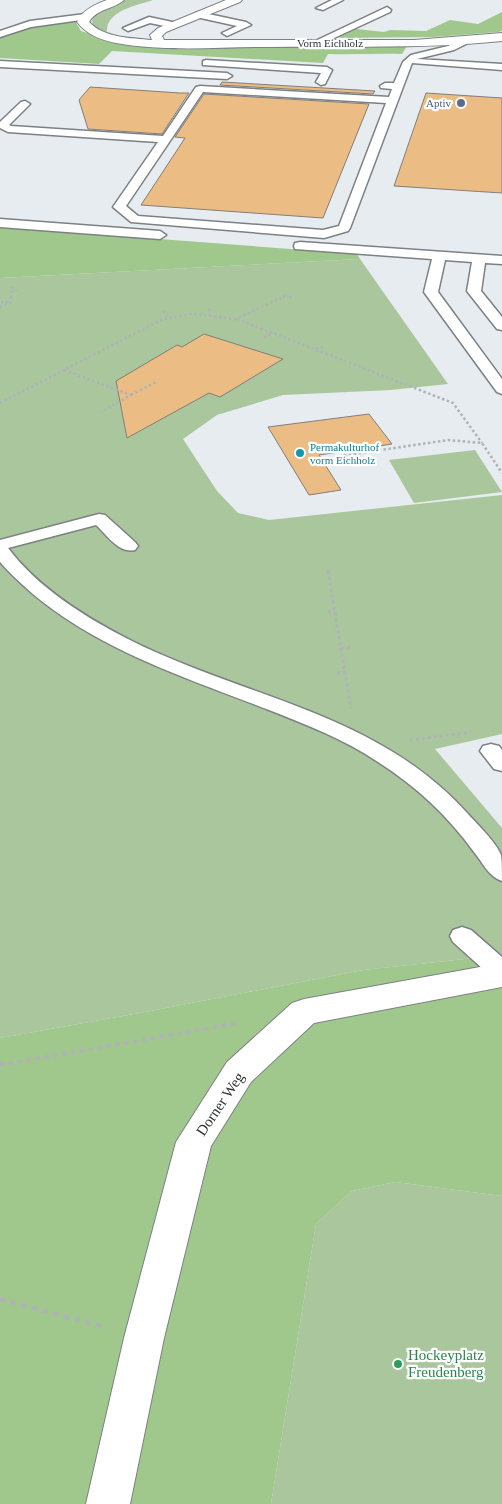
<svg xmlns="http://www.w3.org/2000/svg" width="502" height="1504" viewBox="0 0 502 1504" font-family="'Times New Roman',serif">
	<rect width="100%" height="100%" fill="#e7ecf0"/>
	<path fill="#a9c69c" d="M 125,0 L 153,0 C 138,5 105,11 107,32 L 94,27 L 92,22 L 94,14 Z
		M 360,259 L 448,384 L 391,390 L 283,395 L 217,415 L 183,439 L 217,491 L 238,513 L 269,520 L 502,495 L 502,734 L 435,749 L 502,828 L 502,955 L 363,970 L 145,1012 L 0,1038 L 0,278 Z
		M 475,450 L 502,492 L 414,503 L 389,460 Z
		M 395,1182 L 502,1196 L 502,1504 L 271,1504 L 316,1224 L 352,1191 Z"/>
	<path fill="#a0c88d" d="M 502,12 L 502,31 L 498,32 L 434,37 L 337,38 L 356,29 L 384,32 L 390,30 L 426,31 L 450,20 L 478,24 Z
		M 75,21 L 81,31 L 114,41 L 407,46 L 402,54 C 377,53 353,55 328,54 L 323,63 L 112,51 L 99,64 L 0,58 L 0,37 C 24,27 48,24 75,21 Z
		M 0,227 L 357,254 L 360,259 L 0,278 Z
		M 502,955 L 502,1196 L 395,1182 L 352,1191 L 316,1224 L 271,1504 L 0,1504 L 0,1038 L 145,1012 L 363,970 Z"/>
	<path fill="#ebbd84" stroke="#827e7a" d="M 222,82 L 375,91 L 373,94 L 220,85 Z
		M 90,87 L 180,93 L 189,93 L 162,134 L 88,129 L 79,100 Z
		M 426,93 L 502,98 L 502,193 L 394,186 Z
		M 204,94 L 369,104 L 323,218 L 141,205 L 185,138 L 175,137 Z
		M 204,334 L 283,359 L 220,397 L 209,393 L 127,438 L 116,381 L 177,345 L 182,347 Z
		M 369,414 L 392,444 L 319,455 L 341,490 L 309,495 L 268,427 Z"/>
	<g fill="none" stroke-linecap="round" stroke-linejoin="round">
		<g stroke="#7d8184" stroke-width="3">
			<path id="lane" d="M 332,0 L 343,0 L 323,10 L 316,8 Z
				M 387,7 L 391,10 L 390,12 L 319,45 L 316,46 L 311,43 Z
				M 199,12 L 246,22 L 251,25 L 227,36 L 222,33 L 237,26 L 196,17 L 196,13 Z
				M 85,14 L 89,17 L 88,19 L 31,27 L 0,37 L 0,31 L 30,21 Z
				M 149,17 L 177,23 L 179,25 L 174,28 L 150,23 L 128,31 L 123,28 Z
				M 467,37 L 472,40 L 470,42 L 454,50 L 417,59 L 502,64 L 502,70 L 412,63 L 350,228 L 348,231 L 324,238 L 131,222 L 113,207 L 158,142 L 8,132 L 0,128 L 0,122 L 21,102 L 25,101 L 30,104 L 9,125 L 11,126 L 163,136 L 196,87 L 200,86 L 389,97 L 392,89 L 381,88 L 380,86 L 385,83 L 394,83 L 403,62 L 411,55 L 448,46 ZM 203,92 L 386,103 L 339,226 L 323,230 L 138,216 L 126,206 Z
				M 206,60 L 327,67 L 332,70 L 325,84 L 321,85 L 316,82 L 321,73 L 203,65 L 203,61 Z
				M 0,61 L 227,73 L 232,76 L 227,79 L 0,67 Z
				M 0,219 L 160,231 L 166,235 L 160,239 L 0,227 Z
				M 300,242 L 502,256 L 502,264 L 485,263 L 481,291 L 502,317 L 502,330 L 497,329 L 467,291 L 472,262 L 445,260 L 438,292 L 502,379 L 502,394 L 497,392 L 424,292 L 432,259 L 295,249 L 294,246 L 295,243 Z
				M 99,514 L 105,515 L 135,542 L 138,546 L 135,550 C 119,554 107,535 96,525 L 8,548 C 38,588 85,617 128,639 C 244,698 377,712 468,814 C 478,825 496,842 501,855 C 502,862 502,874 502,881 C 489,877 483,863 474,852 C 448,816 416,786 378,762 C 344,739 307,725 269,710 C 174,673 70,641 0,562 L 0,540 Z
				M 491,744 L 499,746 L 502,750 L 502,771 L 494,769 L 480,751 L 483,746 Z
				M 462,927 L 471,930 L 502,957 L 502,981 L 493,978 L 453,942 L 450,936 L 453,930 Z"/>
		</g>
		<g stroke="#7d8184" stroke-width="2">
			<path id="street" d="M 107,0 L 124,0 C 114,9 96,9 89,22 C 104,38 131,38 152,40 L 150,35 L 158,28 L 226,0 L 242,0 L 240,2 L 166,32 L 162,36 L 164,40 L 414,40 L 502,33 L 502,41 C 424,49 346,46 267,47 C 217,47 166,52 116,43 C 101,40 87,35 77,22 C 82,10 96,4 107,0 Z
				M 502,963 L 502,987 L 314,1023 L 251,1082 L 211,1146 L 164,1338 L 130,1504 L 86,1504 L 124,1338 L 176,1142 L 227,1062 L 292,1003 L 304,999 Z"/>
		</g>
		<path stroke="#afb3b6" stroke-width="2" stroke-dasharray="2 2" stroke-linecap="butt" d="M 12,291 L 17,290
			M 11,297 L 12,285
			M 283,297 L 288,297"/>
		<path stroke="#afb3b6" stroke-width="2.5" stroke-dasharray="2.5 2.5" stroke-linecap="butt" d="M 1,302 L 8,302
			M 0,307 L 11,302 L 11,295
			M 209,309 L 210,315
			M 163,311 L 169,318
			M 237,319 L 453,403 L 482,443
			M 264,338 L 273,333
			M 316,349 L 323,347
			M 64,370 L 131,395 L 101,412
			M 131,395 L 156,382
			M 0,403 L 163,319 L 192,314 L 236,319 L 285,296 L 292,298
			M 334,457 L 448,440 L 482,443 L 502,473"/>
		<path stroke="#afb3b6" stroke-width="3" stroke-dasharray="3 3" stroke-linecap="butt" d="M 328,571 L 351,708
			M 328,572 L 334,572
			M 328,612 L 335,611
			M 341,648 L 351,647
			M 337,673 L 345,672
			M 410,740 L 471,732"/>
		<path stroke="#afb3b6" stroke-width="4" stroke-dasharray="4.5 4.5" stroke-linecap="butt" d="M 0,1065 L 239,1023"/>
		<path stroke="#afb3b6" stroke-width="4.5" stroke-dasharray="5.5 5.5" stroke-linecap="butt" d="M 0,1299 L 107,1328"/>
		<use href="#lane" fill="#fff" fill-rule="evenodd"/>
		<use href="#street" fill="#fff" fill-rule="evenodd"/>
	</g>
	<circle fill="#5c6f8a" stroke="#fff" stroke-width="2" cx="461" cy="103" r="5"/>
	<circle fill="#0f9aa8" stroke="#fff" stroke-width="2" cx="300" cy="453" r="5"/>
	<circle fill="#2e9e5b" stroke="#fff" stroke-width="2" cx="398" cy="1364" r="5"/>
	<g text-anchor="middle" stroke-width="4.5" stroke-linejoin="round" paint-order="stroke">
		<g font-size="11" fill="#2f3133" stroke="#fff">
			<text x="330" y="47">Vorm Eichholz</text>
		</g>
		<g font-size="11" fill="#4e5e75" stroke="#fff" text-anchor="end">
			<text x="451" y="107">Aptiv</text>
		</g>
		<g font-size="11" fill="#0d838f" stroke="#fff" text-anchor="start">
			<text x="310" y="451">Permakulturhof<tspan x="310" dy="13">vorm Eichholz</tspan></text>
		</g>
		<g font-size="15" fill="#2f3133" stroke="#fff">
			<text transform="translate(220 1104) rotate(-56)" y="5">Dorner Weg</text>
		</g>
		<g font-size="15" fill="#27864d" stroke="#fff" text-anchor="start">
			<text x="408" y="1360">Hockeyplatz<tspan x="408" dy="17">Freudenberg</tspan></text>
		</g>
	</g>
</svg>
